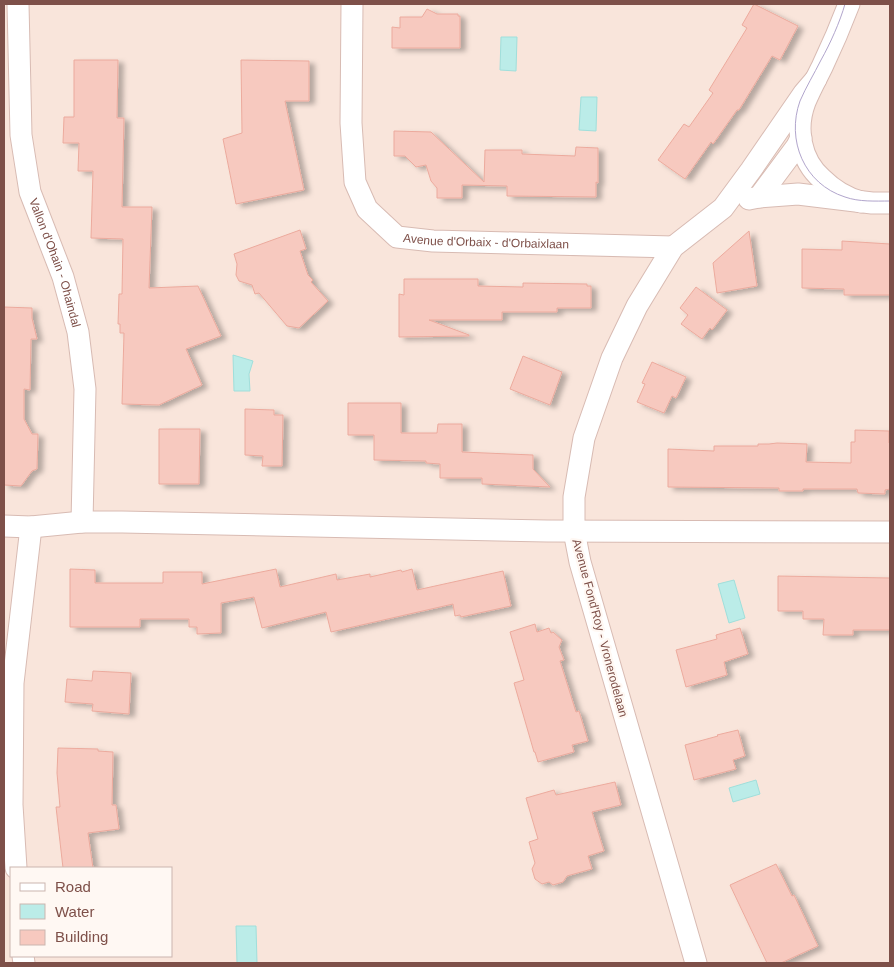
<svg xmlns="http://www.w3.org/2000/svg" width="894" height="967" viewBox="0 0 894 967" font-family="Helvetica,sans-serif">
	<defs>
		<filter id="shadow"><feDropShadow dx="5.5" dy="3" stdDeviation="2.5" flood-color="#0004"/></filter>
	</defs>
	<rect width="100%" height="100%" fill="#fef2ea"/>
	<path fill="#f9e5db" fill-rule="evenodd" d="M 4,4 L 890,4 L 890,963 L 4,963 ZM 11,868 L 171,868 L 171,956 L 11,956 Z"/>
	<path fill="#bbece8" stroke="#a0dfdb" d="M 501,37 L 517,37 L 516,71 L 500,70 Z
		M 581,97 L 597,97 L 596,131 L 579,130 Z
		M 233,355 L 253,361 L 249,374 L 250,391 L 234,391 Z
		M 734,580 L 745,618 L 729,623 L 718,584 Z
		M 756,780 L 760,794 L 733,802 L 729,788 Z
		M 236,926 L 256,926 L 257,963 L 237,963 Z"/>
	<path fill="#f7c9bf" stroke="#ecaa9d" filter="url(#shadow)" d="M 754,4 L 798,26 L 780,60 L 772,56 L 739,110 L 737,110 L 713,144 L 711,142 L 685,179 L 658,160 L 684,124 L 689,127 L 713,93 L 709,90 L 747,28 L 742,25 Z
		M 427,9 L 437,14 L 458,14 L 458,16 L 460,16 L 460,48 L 392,48 L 392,27 L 400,28 L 400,17 L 422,17 Z
		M 74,60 L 118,60 L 117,118 L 124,118 L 122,207 L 152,207 L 149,288 L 198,286 L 221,336 L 186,349 L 202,385 L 159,405 L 122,404 L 124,333 L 120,333 L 120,324 L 118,324 L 119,294 L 122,294 L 123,239 L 91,238 L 93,171 L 78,171 L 79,143 L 63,143 L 64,117 L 74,117 Z
		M 241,60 L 309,61 L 309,101 L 285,101 L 304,190 L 236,204 L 223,139 L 242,133 Z
		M 394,131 L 431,132 L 484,182 L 485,150 L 522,150 L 522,154 L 575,156 L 576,147 L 598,148 L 598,183 L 596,182 L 596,197 L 507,196 L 507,186 L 462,185 L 462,198 L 437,198 L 437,188 L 431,181 L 426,165 L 416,167 L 405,156 L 394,156 Z
		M 300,230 L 306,249 L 300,251 L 308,275 L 313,280 L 311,282 L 328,301 L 299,328 L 287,326 L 259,293 L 255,294 L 252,285 L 239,281 L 236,275 L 237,264 L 234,254 Z
		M 749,231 L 757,286 L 717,293 L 713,263 Z
		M 842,241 L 890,244 L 890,295 L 844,295 L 844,289 L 802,288 L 802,249 L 842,250 Z
		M 404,279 L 478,279 L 478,286 L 523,287 L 523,283 L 587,284 L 587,286 L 591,286 L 591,308 L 557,308 L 557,312 L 502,312 L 502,320 L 429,320 L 469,335 L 469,336 L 399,337 L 399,294 L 404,295 Z
		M 696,287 L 727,310 L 712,330 L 710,328 L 702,339 L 681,324 L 688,315 L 680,308 Z
		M 4,307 L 32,308 L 32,318 L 37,339 L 31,339 L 30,390 L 24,389 L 24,419 L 32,434 L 38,434 L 37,469 L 32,471 L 21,486 L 4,485 Z
		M 523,356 L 562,372 L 550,405 L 510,389 Z
		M 652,362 L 686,377 L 676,398 L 672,396 L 664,413 L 637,402 L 645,384 L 642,383 Z
		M 348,403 L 401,403 L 401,433 L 437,433 L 438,424 L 462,424 L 462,452 L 533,455 L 533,469 L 550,487 L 482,484 L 482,478 L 440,478 L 440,464 L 426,463 L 426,461 L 374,460 L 374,435 L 348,435 Z
		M 245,409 L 274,410 L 274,415 L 283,415 L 282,466 L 262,466 L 263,456 L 245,455 Z
		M 159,429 L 200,429 L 199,484 L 159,484 Z
		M 855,430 L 889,431 L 889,443 L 890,443 L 890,489 L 885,490 L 885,494 L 858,493 L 857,489 L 803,489 L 803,491 L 779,491 L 779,488 L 668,487 L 668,449 L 714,451 L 714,446 L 758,446 L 758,444 L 769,444 L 777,443 L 807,444 L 806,462 L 851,463 L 851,442 L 855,442 Z
		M 70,569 L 95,570 L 95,583 L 163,583 L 163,572 L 202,572 L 202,584 L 276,569 L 280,587 L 336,574 L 337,580 L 370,574 L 370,577 L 401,570 L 402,572 L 412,569 L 417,590 L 503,571 L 511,606 L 461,617 L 460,615 L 455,616 L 453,604 L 331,632 L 326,612 L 262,628 L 254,597 L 221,603 L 221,633 L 197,634 L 197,627 L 189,627 L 189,619 L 140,619 L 140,627 L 70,627 Z
		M 778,576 L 890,578 L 890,630 L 853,630 L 853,635 L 823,635 L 824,619 L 803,619 L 803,611 L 778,611 Z
		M 535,624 L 537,632 L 549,628 L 551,633 L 553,632 L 562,640 L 559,647 L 564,660 L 560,661 L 576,712 L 579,711 L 588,741 L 572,745 L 574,752 L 538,762 L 535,752 L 534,752 L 514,683 L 524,680 L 510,632 Z
		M 740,628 L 748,654 L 724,662 L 727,675 L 686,687 L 676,650 L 717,639 L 716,635 Z
		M 93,671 L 131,673 L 129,714 L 92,711 L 93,704 L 65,702 L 67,679 L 92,681 Z
		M 738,730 L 745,756 L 733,760 L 736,769 L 694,780 L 685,745 L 718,736 L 717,735 Z
		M 58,748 L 98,749 L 98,751 L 113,752 L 112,805 L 116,805 L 119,829 L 88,833 L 93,868 L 63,868 L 56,807 L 60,807 L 57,773 Z
		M 615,782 L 621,805 L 592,812 L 604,851 L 588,856 L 592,869 L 567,876 L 563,882 L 553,885 L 549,882 L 542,884 L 535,879 L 532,869 L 535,863 L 529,842 L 538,839 L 526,798 L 554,790 L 556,795 Z
		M 776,864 L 792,896 L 794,895 L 818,946 L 781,963 L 767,963 L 730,885 Z"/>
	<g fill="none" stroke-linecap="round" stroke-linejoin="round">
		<g stroke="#d8bbb3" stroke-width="23">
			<g id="minor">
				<path id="s1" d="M 18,4 L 21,135 L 30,192 L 63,277 L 78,332 L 85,389 L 82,522"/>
				<path id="s2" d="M 352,4 L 351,123 L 355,182 L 367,209 L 397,237 L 433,241 L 673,247"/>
				<path d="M 849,4 C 841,25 832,46 822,67 C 816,79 810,90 805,102 C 795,128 800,160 822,179 C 833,190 846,198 861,202"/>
				<path d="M 759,197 L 798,194 L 872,203 L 890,203"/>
				<path d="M 749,199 L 759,197 L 797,146 L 801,138"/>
				<path d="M 4,526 L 31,527 L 82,522 L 122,522 L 547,531 L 890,532"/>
				<path d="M 16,868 L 12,805 L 13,683 L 31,527"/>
				<path d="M 23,956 L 24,963"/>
				<path d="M 696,963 L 580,562 L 574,531 L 574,497 L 584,438 L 612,358 L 637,306 L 673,247 L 723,208 L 751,170 L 804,93 L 816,79"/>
			</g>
		</g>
		<use href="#minor" stroke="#fff" stroke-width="21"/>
		<path stroke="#b1a5cc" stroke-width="1" d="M 845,4 C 840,22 830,44 821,60 C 814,74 806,87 800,101 C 786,140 804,184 845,197 C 859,202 875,201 890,201"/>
	</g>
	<g text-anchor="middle" stroke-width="4.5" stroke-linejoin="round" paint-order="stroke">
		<g font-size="12" fill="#7e5049" stroke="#fff8f3">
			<text dy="4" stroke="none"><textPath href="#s2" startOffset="338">Avenue d'Orbaix - d'Orbaixlaan</textPath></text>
			<text dy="4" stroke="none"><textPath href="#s1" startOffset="264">Vallon d'Ohain - Ohaindal</textPath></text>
			<text transform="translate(600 628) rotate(75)" y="4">Avenue Fond'Roy - Vronerodelaan</text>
		</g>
	</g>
	<rect width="894" height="967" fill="none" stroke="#7e5049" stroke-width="10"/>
	<rect x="10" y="867" width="162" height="90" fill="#fff8f3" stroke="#cbb5af"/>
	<rect x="20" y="883" width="25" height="8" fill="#ffffff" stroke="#cbb5af"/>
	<text x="55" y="892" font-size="15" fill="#7e5049">Road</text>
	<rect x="20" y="904" width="25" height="15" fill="#bbece8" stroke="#cbb5af"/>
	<text x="55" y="917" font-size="15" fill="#7e5049">Water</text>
	<rect x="20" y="930" width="25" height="15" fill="#f7c9bf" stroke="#cbb5af"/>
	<text x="55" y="942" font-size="15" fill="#7e5049">Building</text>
</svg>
